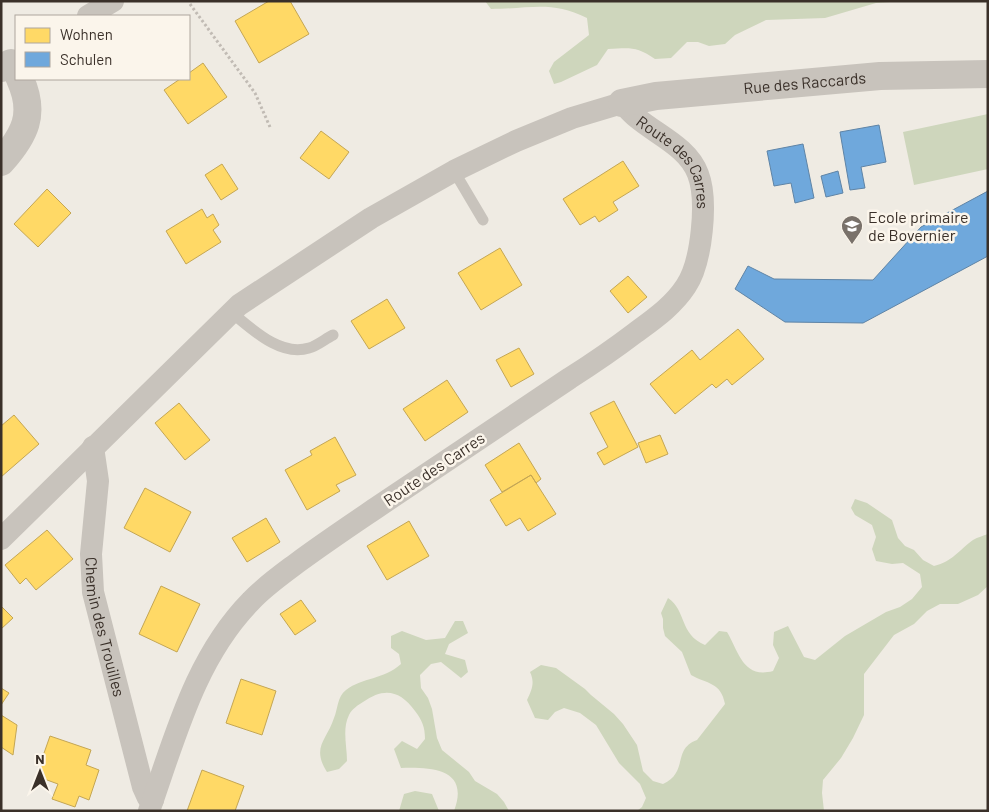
<svg xmlns="http://www.w3.org/2000/svg" width="989" height="812" viewBox="0 0 989 812" font-family="Barlow,sans-serif">
	<rect width="100%" height="100%" fill="#efebe3"/>
	<path fill="#ced6bc" d="M 485,1 L 904,1 L 876,3 L 825,18 L 766,20 L 735,35 L 725,44 L 709,46 L 698,42 L 687,42 L 671,58 L 655,59 C 636,46 630,48 608,49 L 597,65 L 561,82 L 554,84 L 549,71 L 554,62 L 589,35 L 587,18 C 551,0 530,9 491,9 Z
		M 988,114 L 988,169 L 914,185 L 903,132 Z
		M 855,499 L 867,503 L 892,520 L 898,538 L 905,546 L 914,550 L 923,560 L 934,566 C 953,561 958,551 973,540 C 978,537 983,536 988,534 L 988,586 L 978,595 L 958,604 L 940,604 L 927,611 L 914,624 L 894,635 L 864,674 L 864,715 L 853,738 L 841,758 L 823,780 L 822,793 L 824,811 L 637,811 L 642,807 L 646,798 L 640,784 L 619,763 L 596,725 L 580,713 L 564,708 L 555,712 L 548,720 L 535,718 L 527,700 C 532,689 535,683 530,672 L 541,665 L 556,668 L 585,689 L 591,695 L 614,714 L 623,724 L 637,745 L 643,771 L 653,781 L 663,784 C 689,772 672,749 697,740 L 725,704 C 721,682 707,684 691,675 L 682,652 L 665,636 L 663,628 L 663,619 L 661,613 L 668,598 C 687,611 679,634 705,645 L 719,631 L 727,632 C 739,652 743,679 773,671 L 779,658 L 773,645 L 774,632 L 788,626 L 804,657 L 815,660 L 845,636 L 886,612 L 900,607 L 912,599 L 922,587 L 920,574 L 903,563 L 892,564 L 876,561 L 872,549 L 876,537 L 872,525 L 855,515 L 851,508 Z
		M 455,621 L 463,621 L 468,633 L 449,644 L 445,654 L 465,660 L 468,672 L 461,678 L 441,662 L 431,664 L 420,675 L 421,688 L 428,698 L 432,709 L 437,738 L 442,750 L 469,772 L 475,781 L 497,794 L 504,802 L 509,811 L 454,811 C 470,769 432,767 401,768 L 394,749 L 402,741 L 417,749 L 425,739 C 425,727 422,720 415,711 C 400,690 384,687 363,702 C 358,705 352,709 349,715 C 342,729 347,746 347,761 L 339,769 L 327,772 C 311,747 327,740 334,718 C 338,709 337,697 346,690 C 363,677 383,680 401,664 L 399,654 L 391,648 L 391,636 L 402,631 L 426,640 L 445,638 Z
		M 415,791 L 432,794 L 439,811 L 399,811 L 404,794 Z"/>
	<path fill="#ffd966" stroke="#c4a654" d="M 269,1 L 290,1 L 309,34 L 259,63 L 235,21 Z
		M 203,63 L 227,97 L 188,124 L 164,90 L 180,79 L 189,79 L 189,73 Z
		M 321,131 L 349,152 L 329,179 L 300,158 Z
		M 623,161 L 639,186 L 613,202 L 618,210 L 599,222 L 595,216 L 580,225 L 563,199 Z
		M 222,164 L 238,189 L 221,200 L 205,175 Z
		M 47,189 L 71,213 L 38,247 L 14,224 Z
		M 202,209 L 207,218 L 213,214 L 219,225 L 213,230 L 221,242 L 186,264 L 166,231 Z
		M 500,248 L 522,285 L 481,310 L 458,273 Z
		M 628,276 L 647,297 L 628,313 L 610,291 Z
		M 387,299 L 405,328 L 369,349 L 351,321 Z
		M 738,329 L 764,359 L 732,385 L 727,379 L 716,388 L 712,384 L 675,414 L 650,384 L 692,350 L 700,360 Z
		M 519,348 L 534,374 L 511,387 L 496,360 Z
		M 447,380 L 468,412 L 425,441 L 403,409 Z
		M 614,401 L 638,447 L 604,465 L 597,453 L 608,447 L 590,413 Z
		M 179,403 L 210,440 L 185,460 L 155,423 Z
		M 14,415 L 39,444 L 1,477 L 1,426 Z
		M 660,435 L 668,454 L 646,463 L 638,443 Z
		M 335,437 L 356,475 L 336,485 L 340,491 L 307,510 L 285,470 L 312,455 L 310,451 Z
		M 519,443 L 541,479 L 536,483 L 531,475 L 502,492 L 485,465 Z
		M 531,475 L 556,514 L 528,531 L 520,518 L 506,526 L 490,500 Z
		M 145,488 L 191,512 L 170,552 L 124,528 Z
		M 266,518 L 280,542 L 247,562 L 232,538 Z
		M 409,521 L 429,556 L 387,580 L 367,546 Z
		M 47,530 L 73,559 L 36,590 L 26,578 L 20,584 L 5,565 Z
		M 161,586 L 200,604 L 177,652 L 139,634 Z
		M 301,600 L 316,621 L 295,635 L 280,614 Z
		M 1,606 L 13,618 L 1,629 Z
		M 241,679 L 276,691 L 262,735 L 226,723 Z
		M 1,688 L 9,693 L 1,705 Z
		M 1,715 L 17,725 L 13,755 L 1,747 Z
		M 50,736 L 91,750 L 86,765 L 99,770 L 89,800 L 79,796 L 75,807 L 52,799 L 58,784 L 36,776 Z
		M 202,770 L 244,786 L 235,811 L 187,811 Z"/>
	<path fill="#6fa8dc" stroke="#5f84a6" d="M 879,125 L 886,162 L 861,167 L 865,188 L 850,190 L 840,132 Z
		M 803,144 L 814,198 L 795,203 L 791,183 L 774,186 L 767,151 Z
		M 838,171 L 843,193 L 826,197 L 821,176 Z
		M 988,191 L 988,256 L 863,323 L 785,322 L 735,289 L 748,266 L 774,279 L 873,280 L 921,227 Z"/>
	<g fill="none" stroke-linecap="round" stroke-linejoin="round">
		<path stroke="#c1bbb4" stroke-width="3" stroke-dasharray="2.5 2.5" stroke-linecap="butt" d="M 190,4 L 255,93 L 270,127"/>
		<path stroke="#c8c3bc" stroke-width="11" d="M 454,171 L 483,220
			M 231,312 C 252,329 280,357 309,348 C 317,346 325,339 333,335"/>
		<g stroke="#c8c3bc" stroke-width="22">
			<path d="M 88,16 L 113,1"/>
			<path id="s1" d="M 93,447 L 98,481 L 91,554 L 93,592 L 143,787 L 148,798 L 153,800"/>
			<path id="s2" d="M 1,539 L 239,305 L 371,218 L 454,171 L 516,141 L 572,118 L 622,103 C 627,108 631,113 636,117 C 657,135 688,147 698,174 C 708,200 702,262 686,286 C 673,306 654,319 635,333 C 614,349 592,364 570,378 C 506,421 442,464 379,506 C 351,525 324,543 297,563 C 281,575 264,587 251,601 C 195,658 175,738 149,811"/>
		</g>
		<g stroke="#c8c3bc" stroke-width="28">
			<path d="M 1,68 L 11,63 L 16,72"/>
			<path id="s3" d="M 622,103 L 656,96 L 880,76 L 988,74"/>
			<path d="M 1,162 C 25,135 36,114 20,79"/>
		</g>
	</g>
	<defs>
		<g id="school-pin" transform="scale(1.125)"><path d="M0 17L-7.5 6A9.5 9.5 0 1 1 7.5 6Z" fill="#79716a" stroke="#fbf5eb"/><path d="M0-5L7-2L0 1L-7-2ZM-4 1L0 2.5L4 1V4Q0 6-4 4Z" fill="#fff"/></g>
	</defs>
	<g fill-rule="evenodd">
		<use href="#school-pin" x="852" y="226"/>
	</g>
	<g text-anchor="middle" stroke-width="5" stroke-linejoin="round" paint-order="stroke">
		<g font-size="16" fill="#3a3029" stroke="#fbf5eb">
			<text dy="6" stroke="none"><textPath href="#s3" startOffset="184">Rue des Raccards</textPath></text>
			<text dy="6" stroke="none"><textPath href="#s2" startOffset="851">Route des Carres</textPath></text>
			<text transform="translate(434 469) rotate(-34)" y="6">Route des Carres</text>
			<text dy="6" stroke="none"><textPath href="#s1" startOffset="182">Chemin des Trouilles</textPath></text>
		</g>
		<g font-size="16" fill="#3a3029" stroke="#fbf5eb" text-anchor="start">
			<text x="868" y="223">Ecole primaire<tspan x="868" dy="18">de Bovernier</tspan></text>
		</g>
	</g>
	<rect width="989" height="812" fill="none" stroke="#3a3029" stroke-width="5"/>
	<rect x="15" y="15" width="175" height="65" fill="#fbf5eb" stroke="#aea69d"/>
	<rect x="25" y="28" width="25" height="15" fill="#ffd966" stroke="#aea69d"/>
	<text x="60" y="40" font-size="15" fill="#3a3029">Wohnen</text>
	<rect x="25" y="52" width="25" height="15" fill="#6fa8dc" stroke="#aea69d"/>
	<text x="60" y="65" font-size="15" fill="#3a3029">Schulen</text>
	<g transform="translate(40 772)" stroke="#fbf5eb" stroke-width="4" paint-order="stroke">
	<path d="M0-4L9 19L0 12L-9 19Z" fill="#3a3029"/>
	<text y="-8" font-size="14" font-weight="bold" text-anchor="middle" fill="#3a3029">N</text>
	</g>
</svg>
